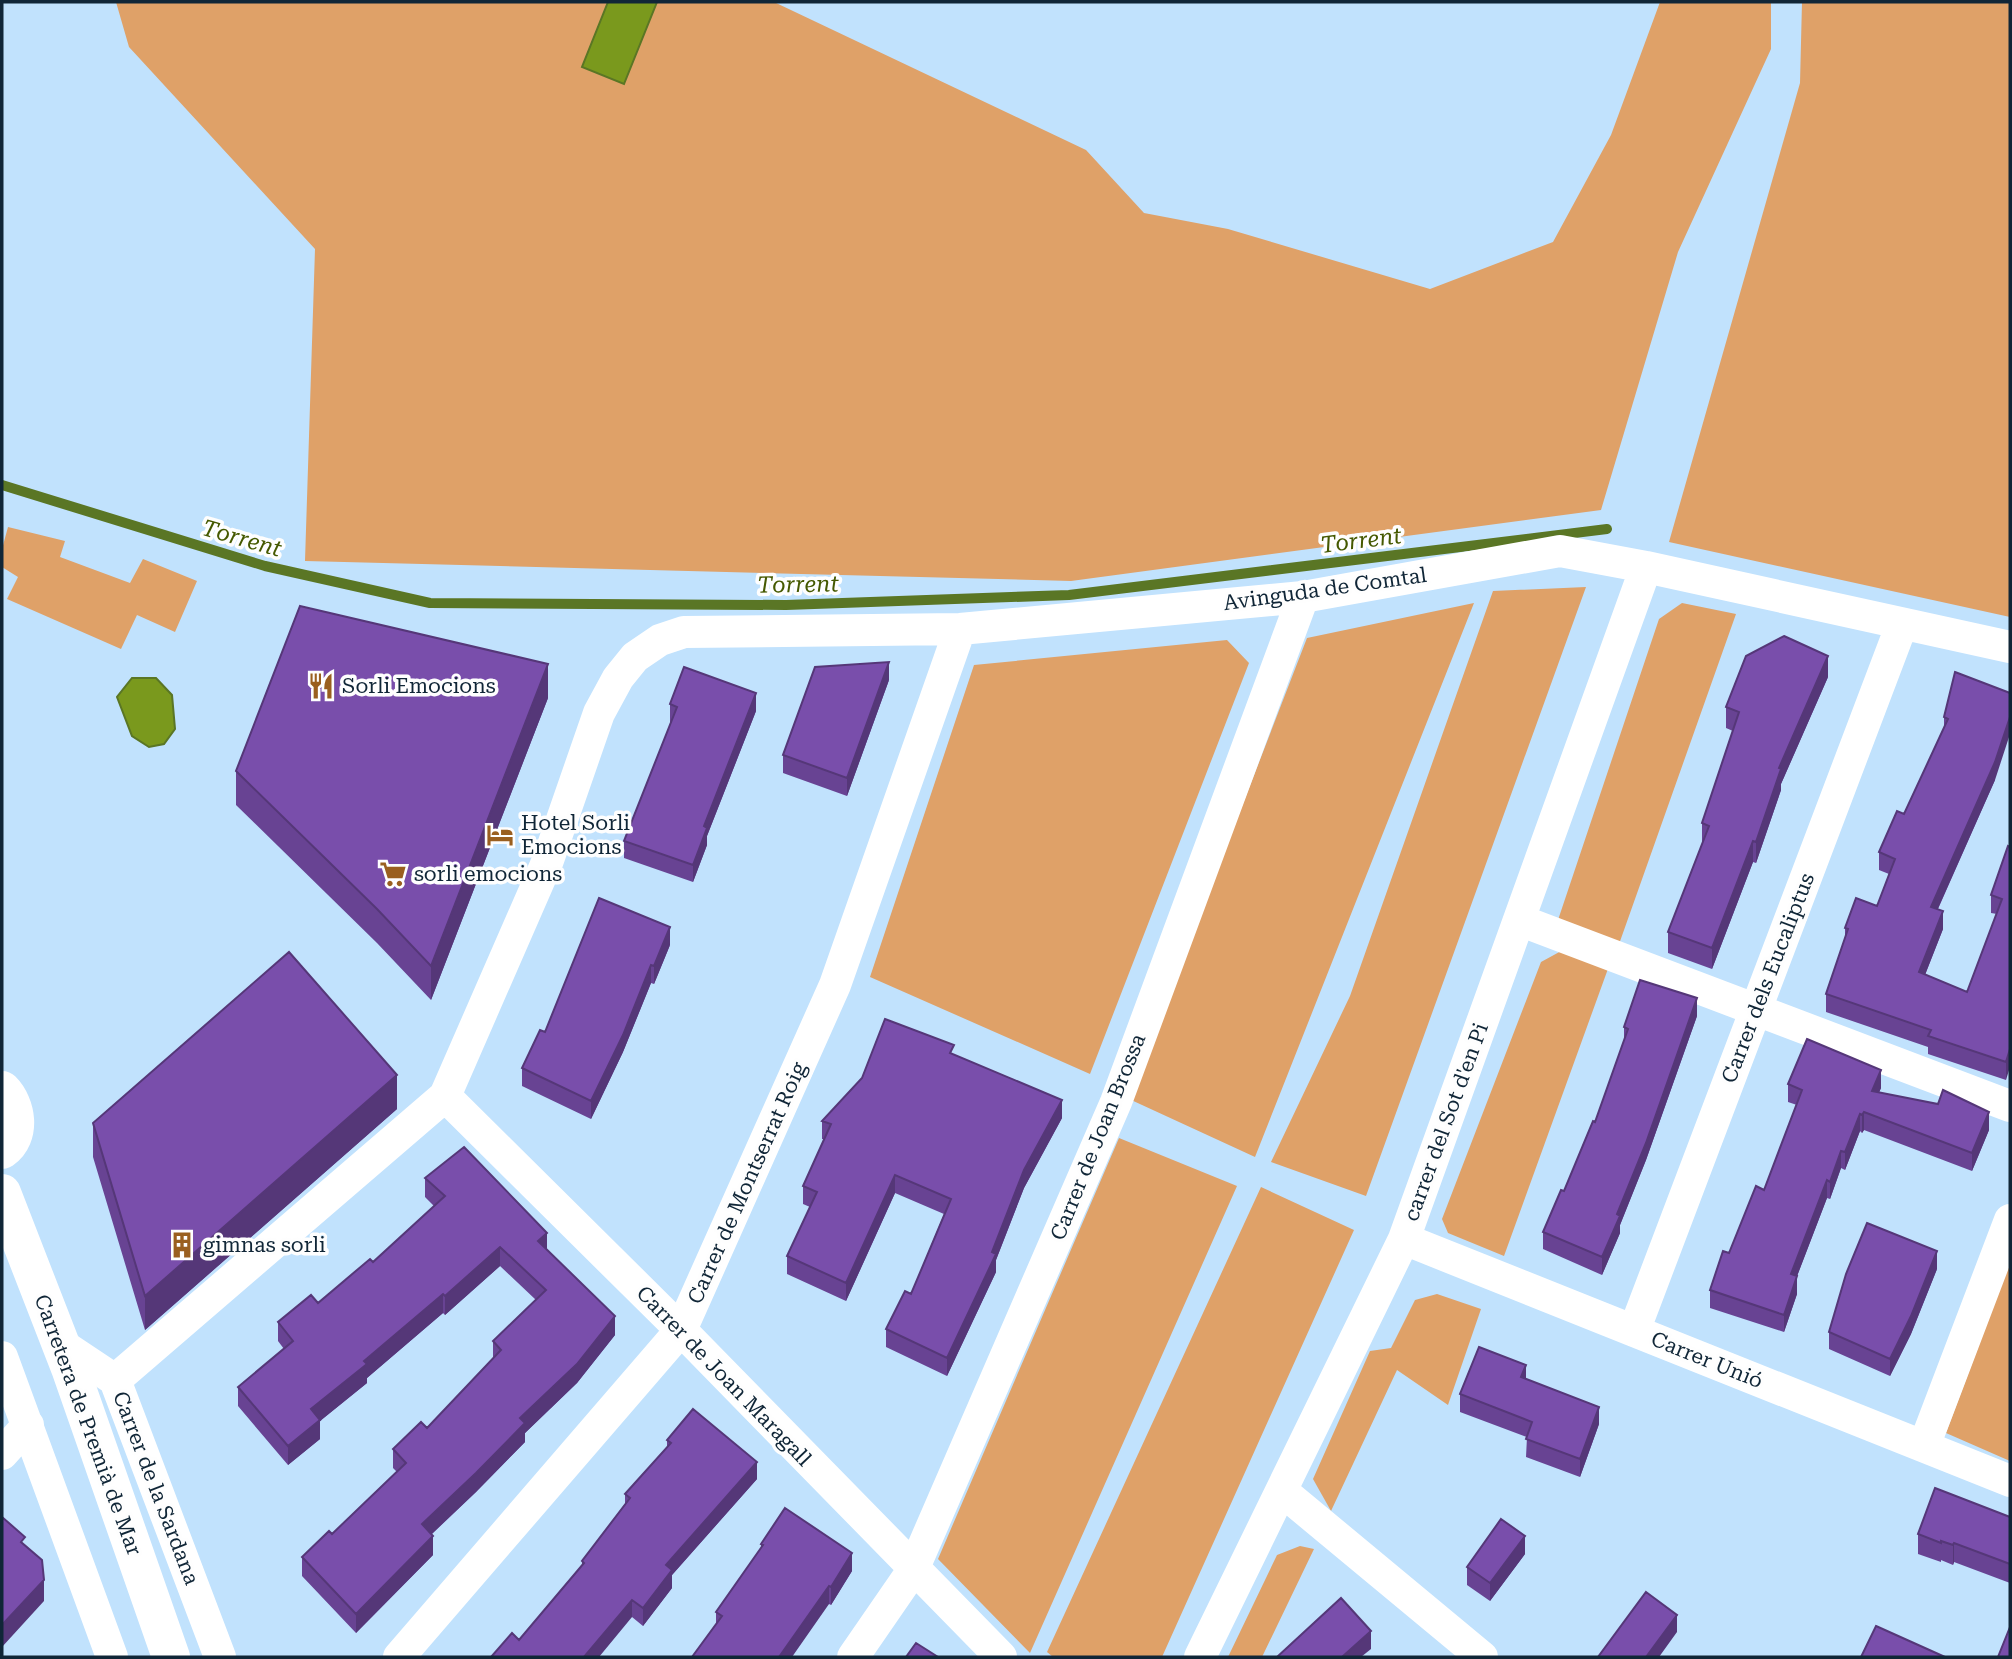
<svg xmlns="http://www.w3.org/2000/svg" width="2012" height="1659" viewBox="0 0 2012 1659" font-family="'Roboto Serif',serif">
	<rect width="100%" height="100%" fill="#c1e2fd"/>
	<path fill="#dfa168" d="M 116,2 L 774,2 L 1086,150 L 1144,213 L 1228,229 L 1430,289 L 1553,242 L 1611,135 L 1660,2 L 1771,2 L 1771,49 L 1678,252 L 1601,510 L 1071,581 L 305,561 L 315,249 L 129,47 Z
		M 1802,2 L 2010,2 L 2010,617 L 1669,542 L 1800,83 Z
		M 8,527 L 65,541 L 60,557 L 130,583 L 143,559 L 197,581 L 175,632 L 137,615 L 121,649 L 7,599 L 18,577 L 2,567 L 2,549 Z
		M 1586,587 L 1366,1196 L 1271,1162 L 1350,996 L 1493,591 Z
		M 1474,603 L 1255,1157 L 1129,1099 L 1307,638 Z
		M 1682,603 L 1736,614 L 1618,947 L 1557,923 L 1659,619 Z
		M 1227,640 L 1249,663 L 1090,1074 L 870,977 L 974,665 Z
		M 1563,950 L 1609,966 L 1504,1256 L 1448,1233 L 1442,1219 L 1541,962 Z
		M 1119,1138 L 1237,1186 L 1030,1653 L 938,1559 Z
		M 1261,1187 L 1354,1230 L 1162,1657 L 1053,1657 L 1047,1652 Z
		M 2010,1262 L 2010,1461 L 1946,1433 Z
		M 1437,1294 L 1481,1309 L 1448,1405 L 1397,1370 L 1331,1511 L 1313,1479 L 1370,1351 L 1391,1348 L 1415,1300 Z
		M 1300,1546 L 1314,1549 L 1262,1657 L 1228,1657 L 1277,1555 Z"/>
	<path fill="#7a991d" stroke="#5a7625" stroke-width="2" d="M 608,2 L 657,2 L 624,84 L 582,67 Z
		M 132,678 L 156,678 L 172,695 L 175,729 L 164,744 L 149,747 L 132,736 L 117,697 Z"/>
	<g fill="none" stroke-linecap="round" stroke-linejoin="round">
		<path stroke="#5a7625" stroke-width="10" d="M 2,485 L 265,566 L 430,603 L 786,605 L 1069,595 L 1607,529"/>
		<path stroke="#fff" stroke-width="32" d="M 1519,920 L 2010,1106
			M 445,1096 L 681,1330 L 1001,1657
			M 1404,1239 L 2010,1481
			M 1634,1331 L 1902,624
			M 61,1344 L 115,1380 L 220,1657
			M 2,1357 L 112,1657
			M 115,1380 L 445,1096 L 548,860 L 599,713 L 618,678 L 635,657 L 660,640 L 684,632 L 960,629 L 1303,597 L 1560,551 L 1646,567 L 2010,647
			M 1924,1446 L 2010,1220
			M 2,1454 L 28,1425
			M 1282,1491 L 1482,1657
			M 399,1657 L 681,1330 L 835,985 L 960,629
			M 853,1657 L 913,1570 L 1116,1102 L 1303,597
			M 1200,1657 L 1404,1239 L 1646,567"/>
		<path stroke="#fff" stroke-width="38" d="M 2,1090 C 17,1105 22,1136 2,1150
			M 2,1193 L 70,1368 L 171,1657"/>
	</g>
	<path fill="#684393" d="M 1955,672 L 1995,780 L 1938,909 L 1943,929 L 1925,975 L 1967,992 L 1997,914 L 1991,913 L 1991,895 L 2008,846 L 2006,1080 L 1928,1054 L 1928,1047 L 1826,1012 L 1826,994 L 1845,940 L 1845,928 L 1877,906 L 1889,874 L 1879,870 L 1879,852 L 1904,814 L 1944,728 L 1944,717 Z
		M 1828,677 L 1781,784 L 1781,790 L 1756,863 L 1753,862 L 1712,969 L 1668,953 L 1668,932 L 1702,845 L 1702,823 L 1733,731 L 1726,728 L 1726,707 Z
		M 889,680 L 847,796 L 783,773 L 783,755 Z
		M 548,698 L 431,1000 L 377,943 L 236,805 L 236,771 Z
		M 670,704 L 756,711 L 707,836 L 707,845 L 693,882 L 624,858 L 624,841 L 671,722 L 670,722 Z
		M 670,945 L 654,984 L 651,983 L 623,1052 L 591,1119 L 522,1086 L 522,1068 L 545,1032 Z
		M 1697,1016 L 1646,1160 L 1620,1225 L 1620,1233 L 1602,1275 L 1543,1249 L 1543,1232 L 1564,1191 L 1595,1122 L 1624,1040 L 1624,1027 Z
		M 954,1055 L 1062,1118 L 1024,1188 L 996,1260 L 996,1272 L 947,1376 L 886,1347 L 886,1329 L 911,1294 L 944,1214 L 895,1193 L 846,1301 L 787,1274 L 787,1256 L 810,1207 L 803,1204 L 803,1186 L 824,1139 L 822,1139 L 822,1121 Z
		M 1788,1084 L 1881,1088 L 1879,1092 L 1989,1130 L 1972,1171 L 1864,1130 L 1862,1133 L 1860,1131 L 1845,1170 L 1841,1168 L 1830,1199 L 1827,1198 L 1797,1276 L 1797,1294 L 1784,1332 L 1710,1308 L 1710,1290 L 1729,1253 L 1764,1190 L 1797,1105 L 1788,1102 Z
		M 397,1109 L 145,1330 L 93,1157 L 93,1123 Z
		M 425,1178 L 547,1249 L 615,1335 L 577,1383 L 525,1433 L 525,1442 L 476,1492 L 432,1534 L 433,1555 L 356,1633 L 302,1576 L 302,1557 L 332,1534 L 397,1472 L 393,1468 L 393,1449 L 427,1428 L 493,1359 L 493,1341 L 536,1300 L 500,1266 L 445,1315 L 443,1313 L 367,1378 L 367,1383 L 320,1421 L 320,1439 L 288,1465 L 238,1406 L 238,1387 L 284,1349 L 278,1341 L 278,1322 L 318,1303 L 373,1262 L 434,1206 L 425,1197 Z
		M 1937,1269 L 1911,1334 L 1890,1376 L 1829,1349 L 1829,1332 Z
		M 1526,1379 L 1599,1424 L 1580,1477 L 1526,1457 L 1527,1437 L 1460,1412 L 1460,1394 Z
		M 667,1440 L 757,1479 L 672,1575 L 672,1588 L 643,1626 L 632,1617 L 519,1640 L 582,1566 L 582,1561 L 625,1504 L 625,1494 L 667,1447 Z
		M 2010,1517 L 2010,1583 L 1954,1562 L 1953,1565 L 1941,1560 L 1941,1562 L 1918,1554 L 1918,1534 Z
		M 761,1544 L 852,1571 L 831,1605 L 829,1604 L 716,1624 L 716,1612 L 761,1548 Z
		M 1525,1554 L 1490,1601 L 1467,1585 L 1467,1567 Z"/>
	<path fill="#553778" d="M 1828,656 L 1828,677 L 1781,784 L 1781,790 L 1756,863 L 1756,842 L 1779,768 Z
		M 889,662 L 889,680 L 847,796 L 847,778 Z
		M 548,664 L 548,698 L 431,1000 L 431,966 Z
		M 756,693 L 756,711 L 707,836 L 707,845 L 693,882 L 693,865 L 704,826 Z
		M 2010,717 L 2010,734 L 1995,780 L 1931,924 L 1931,907 Z
		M 1753,841 L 1753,862 L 1712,969 L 1712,948 Z
		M 1943,911 L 1943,929 L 1919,990 L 1919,972 Z
		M 670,927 L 670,945 L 654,984 L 654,966 Z
		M 651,965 L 651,983 L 623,1052 L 591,1119 L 591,1101 Z
		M 1697,998 L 1697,1016 L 1646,1160 L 1620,1225 L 1620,1233 L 1602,1275 L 1602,1257 Z
		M 2010,1049 L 2010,1067 L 2006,1080 L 2006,1062 Z
		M 1881,1070 L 1881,1088 L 1872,1109 L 1872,1091 Z
		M 397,1075 L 397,1109 L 145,1330 L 145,1296 Z
		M 1062,1100 L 1062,1118 L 1024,1188 L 996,1260 L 996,1272 L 947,1376 L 947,1358 L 992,1252 L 1024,1170 Z
		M 1864,1112 L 1864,1130 L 1862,1133 L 1862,1115 Z
		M 1989,1112 L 1989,1130 L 1972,1171 L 1972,1153 Z
		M 1860,1114 L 1860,1131 L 1845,1170 L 1845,1152 Z
		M 1841,1151 L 1841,1168 L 1830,1199 L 1830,1182 Z
		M 895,1175 L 895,1193 L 846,1301 L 846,1283 Z
		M 1827,1180 L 1827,1198 L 1791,1292 L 1791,1274 Z
		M 547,1233 L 547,1252 L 538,1241 Z
		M 500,1247 L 500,1266 L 445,1315 L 445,1296 Z
		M 1937,1251 L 1937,1269 L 1911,1334 L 1890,1376 L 1890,1359 Z
		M 1797,1276 L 1797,1294 L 1784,1332 L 1784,1315 Z
		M 443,1294 L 443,1313 L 367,1378 L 367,1383 L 320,1421 L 320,1439 L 288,1465 L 288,1446 L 311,1409 L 364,1361 Z
		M 615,1316 L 615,1335 L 577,1383 L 525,1433 L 525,1442 L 476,1492 L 422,1543 L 422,1524 Z
		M 1526,1365 L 1526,1383 L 1521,1377 Z
		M 1599,1407 L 1599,1424 L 1580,1477 L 1580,1459 Z
		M 757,1462 L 757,1479 L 672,1575 L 672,1588 L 643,1626 L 643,1608 L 666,1565 Z
		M 433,1536 L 433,1555 L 356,1633 L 356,1614 Z
		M 1525,1536 L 1525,1554 L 1490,1601 L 1490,1583 Z
		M 1954,1543 L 1954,1562 L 1953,1565 L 1953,1545 Z
		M 852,1553 L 852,1571 L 831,1605 L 831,1587 Z
		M 44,1580 L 44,1601 L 2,1647 L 2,1625 Z
		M 829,1586 L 829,1604 L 792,1657 L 779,1657 Z
		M 632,1600 L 632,1617 L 599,1657 L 584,1657 Z
		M 1677,1615 L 1677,1632 L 1659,1657 L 1646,1657 Z
		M 1371,1631 L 1371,1649 L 1361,1657 L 1342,1657 Z"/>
	<path fill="#794eab" stroke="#553778" stroke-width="2" d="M 300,606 L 548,664 L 431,966 L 377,909 L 236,771 Z
		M 1784,636 L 1828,656 L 1779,768 L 1781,769 L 1756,842 L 1753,841 L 1712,948 L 1668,932 L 1709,826 L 1702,823 L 1739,712 L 1726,707 L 1746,656 Z
		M 889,662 L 847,778 L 783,755 L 815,667 Z
		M 684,667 L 756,693 L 704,826 L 707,828 L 693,865 L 624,841 L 677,707 L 670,704 Z
		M 1955,672 L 2010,693 L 2010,717 L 1995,762 L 1931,907 L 1943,911 L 1919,972 L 1967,992 L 2002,899 L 1991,895 L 2008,846 L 2010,847 L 2010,1049 L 2006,1062 L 1928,1036 L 1931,1030 L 1826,994 L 1848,929 L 1845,928 L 1856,898 L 1877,906 L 1895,859 L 1879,852 L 1897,811 L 1904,814 L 1948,719 L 1944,717 Z
		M 599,898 L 670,927 L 654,966 L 651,965 L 623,1035 L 591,1101 L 522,1068 L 540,1030 L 545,1032 Z
		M 289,952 L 397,1075 L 145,1296 L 93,1123 Z
		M 1640,980 L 1697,998 L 1646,1143 L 1617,1214 L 1620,1216 L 1602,1257 L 1543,1232 L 1561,1190 L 1564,1191 L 1593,1121 L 1595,1122 L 1628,1029 L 1624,1027 Z
		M 885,1019 L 954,1045 L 950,1053 L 1062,1100 L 1024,1170 L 992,1252 L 996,1254 L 947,1358 L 886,1329 L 905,1291 L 911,1294 L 951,1199 L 895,1175 L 846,1283 L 787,1256 L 817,1192 L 803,1186 L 831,1124 L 822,1121 L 862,1078 Z
		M 1807,1039 L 1881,1070 L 1872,1091 L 1938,1104 L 1943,1090 L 1989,1112 L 1972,1153 L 1864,1112 L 1862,1115 L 1860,1114 L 1845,1152 L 1841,1151 L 1830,1182 L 1827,1180 L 1791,1274 L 1797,1276 L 1784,1315 L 1710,1290 L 1723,1251 L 1729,1253 L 1756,1186 L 1764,1190 L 1802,1090 L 1788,1084 Z
		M 464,1147 L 547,1233 L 538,1241 L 615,1316 L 577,1364 L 520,1418 L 525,1423 L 476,1473 L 422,1524 L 433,1536 L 356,1614 L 302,1557 L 329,1531 L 332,1534 L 406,1463 L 393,1449 L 421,1422 L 427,1428 L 501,1350 L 493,1341 L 546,1290 L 500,1247 L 445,1296 L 443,1294 L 364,1361 L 367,1364 L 311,1409 L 320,1420 L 288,1446 L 238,1387 L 293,1341 L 278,1322 L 311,1295 L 318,1303 L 370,1259 L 373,1262 L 445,1196 L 425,1178 Z
		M 1867,1223 L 1937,1251 L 1911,1316 L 1890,1359 L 1829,1332 L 1846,1274 Z
		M 1479,1347 L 1526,1365 L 1521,1377 L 1599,1407 L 1580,1459 L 1526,1439 L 1532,1422 L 1460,1394 Z
		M 693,1409 L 757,1462 L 666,1565 L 672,1570 L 643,1608 L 632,1600 L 584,1657 L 491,1657 L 512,1633 L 519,1640 L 584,1563 L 582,1561 L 630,1498 L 625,1494 L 671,1443 L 667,1440 Z
		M 1935,1488 L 2010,1517 L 2010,1564 L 1954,1543 L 1953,1545 L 1941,1541 L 1941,1543 L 1918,1534 Z
		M 785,1508 L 852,1553 L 831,1587 L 829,1586 L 779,1657 L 692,1657 L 722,1616 L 716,1612 L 763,1545 L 761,1544 Z
		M 2,1517 L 25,1537 L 21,1542 L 42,1560 L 44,1580 L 2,1625 Z
		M 1501,1519 L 1525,1536 L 1490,1583 L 1467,1567 Z
		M 1646,1592 L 1677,1615 L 1646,1657 L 1598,1657 Z
		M 1341,1598 L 1371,1631 L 1342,1657 L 1277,1657 Z
		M 1876,1626 L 1945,1657 L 1861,1657 Z
		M 2010,1627 L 2010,1657 L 1998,1657 Z
		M 916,1643 L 938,1657 L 906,1657 Z"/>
	<defs>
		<g id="restaurant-bare" transform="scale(2.1)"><path d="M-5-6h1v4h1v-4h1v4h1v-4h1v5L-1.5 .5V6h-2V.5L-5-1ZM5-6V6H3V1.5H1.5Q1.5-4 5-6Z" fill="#9a5f1f" stroke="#fefefe" stroke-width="2.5" paint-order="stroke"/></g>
		<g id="hotel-bare" transform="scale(2.1)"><path d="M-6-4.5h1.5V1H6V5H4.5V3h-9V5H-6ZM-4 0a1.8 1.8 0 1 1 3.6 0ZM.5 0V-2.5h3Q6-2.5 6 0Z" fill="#9a5f1f" stroke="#fefefe" stroke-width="2.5" paint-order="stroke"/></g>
		<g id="supermarket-bare" transform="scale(2.1)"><path d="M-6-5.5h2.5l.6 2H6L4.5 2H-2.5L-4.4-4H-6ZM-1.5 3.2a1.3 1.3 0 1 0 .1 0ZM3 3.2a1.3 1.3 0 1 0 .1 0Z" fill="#9a5f1f" stroke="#fefefe" stroke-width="2.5" paint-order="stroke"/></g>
		<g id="building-bare" transform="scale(2.1)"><path d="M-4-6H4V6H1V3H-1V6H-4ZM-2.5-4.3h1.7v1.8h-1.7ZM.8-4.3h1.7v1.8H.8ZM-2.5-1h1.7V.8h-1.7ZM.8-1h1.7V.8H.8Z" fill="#9a5f1f" stroke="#fefefe" stroke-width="2.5" paint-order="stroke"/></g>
	</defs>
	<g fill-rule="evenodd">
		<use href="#restaurant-bare" x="321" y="686"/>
		<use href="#hotel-bare" x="500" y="835"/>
		<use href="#supermarket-bare" x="393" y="874"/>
		<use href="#building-bare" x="182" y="1245"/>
	</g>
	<g text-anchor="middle" stroke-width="7" stroke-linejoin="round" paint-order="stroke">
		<g font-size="21" fill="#102637" stroke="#fefefe">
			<text transform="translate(1325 589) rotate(-8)" y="7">Avinguda de Comtal</text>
			<text transform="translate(1768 978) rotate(-69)" y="7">Carrer dels Eucaliptus</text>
			<text transform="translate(1446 1122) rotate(-70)" y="7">carrer del Sot d'en Pi</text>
			<text transform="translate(1098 1137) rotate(-68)" y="7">Carrer de Joan Brossa</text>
			<text transform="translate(747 1183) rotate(-66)" y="7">Carrer de Montserrat Roig</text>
			<text transform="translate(1707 1360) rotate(22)" y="7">Carrer Unió</text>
			<text transform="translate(724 1376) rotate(46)" y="7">Carrer de Joan Maragall</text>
			<text transform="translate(88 1425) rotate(70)" y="7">Carretera de Premià de Mar</text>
			<text transform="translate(156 1488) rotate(69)" y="7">Carrer de la Sardana</text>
		</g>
		<g font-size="21" fill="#102637" stroke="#fefefe" text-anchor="start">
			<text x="342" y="693">Sorli Emocions</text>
			<text x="521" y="830">Hotel Sorli<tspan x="521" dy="24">Emocions</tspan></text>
			<text x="414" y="881">sorli emocions</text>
			<text x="203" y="1252">gimnas sorli</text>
		</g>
		<g font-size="23" font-style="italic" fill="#455901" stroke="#fefefe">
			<text transform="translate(242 538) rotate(16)" y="8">Torrent</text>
			<text transform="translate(1361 540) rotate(-7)" y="8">Torrent</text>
			<text transform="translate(798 584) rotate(-1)" y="8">Torrent</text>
		</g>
	</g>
	<rect width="2012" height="1659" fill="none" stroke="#102637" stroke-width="7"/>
</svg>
